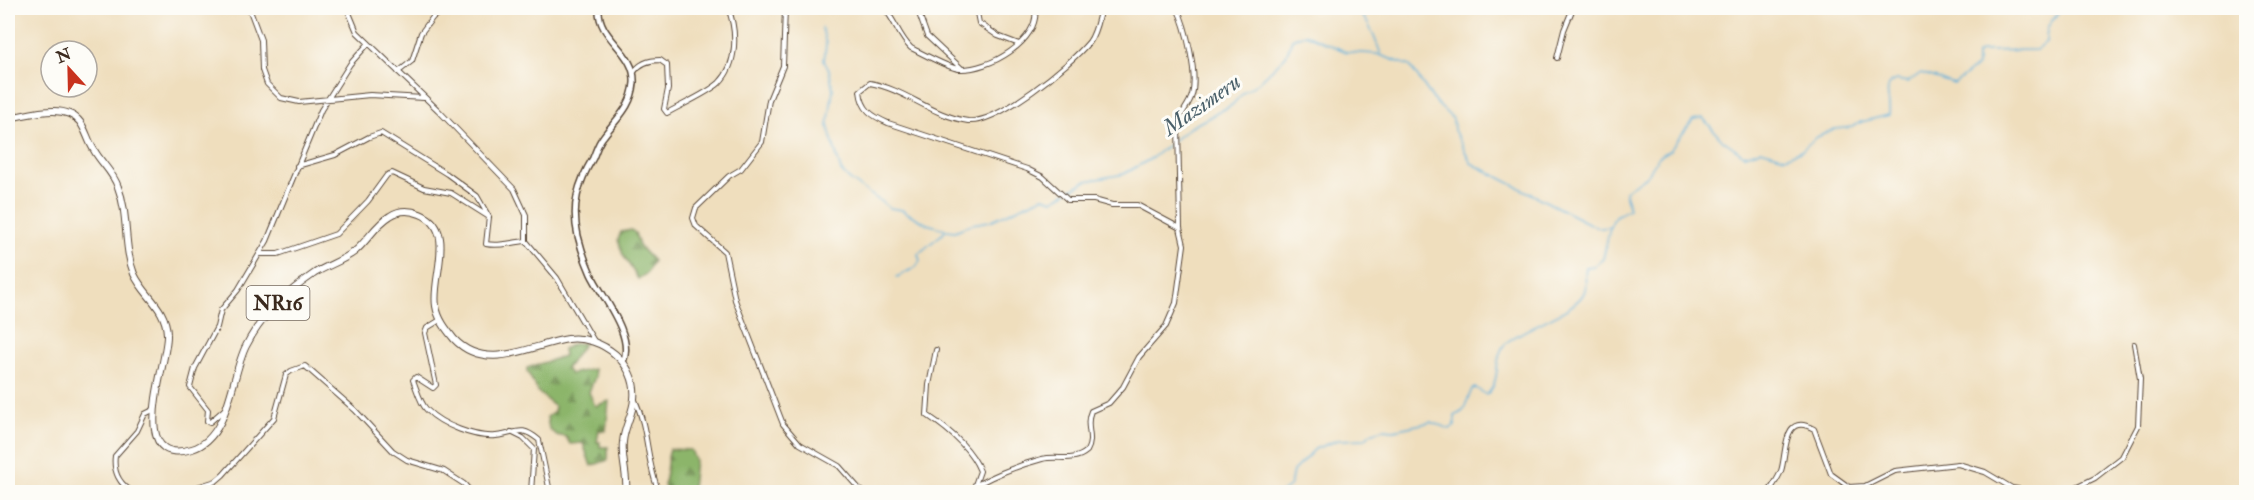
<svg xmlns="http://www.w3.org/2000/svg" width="2254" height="500" viewBox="0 0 2254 500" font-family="'IM FELL Double Pica',serif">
	<defs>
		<pattern id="forest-firs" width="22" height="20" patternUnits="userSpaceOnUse" patternTransform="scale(1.5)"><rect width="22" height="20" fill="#8cb56b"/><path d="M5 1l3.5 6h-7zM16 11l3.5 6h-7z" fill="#749357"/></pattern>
	</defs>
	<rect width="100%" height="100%" fill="#fdfcf7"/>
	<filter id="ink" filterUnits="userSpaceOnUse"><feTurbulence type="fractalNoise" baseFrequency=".0167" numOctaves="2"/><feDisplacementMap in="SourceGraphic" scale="12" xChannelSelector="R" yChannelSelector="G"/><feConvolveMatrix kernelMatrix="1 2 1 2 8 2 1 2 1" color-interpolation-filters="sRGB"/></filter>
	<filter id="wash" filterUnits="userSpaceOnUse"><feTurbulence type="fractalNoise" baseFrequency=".008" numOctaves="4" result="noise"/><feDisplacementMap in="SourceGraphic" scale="24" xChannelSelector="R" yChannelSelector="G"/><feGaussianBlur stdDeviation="1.35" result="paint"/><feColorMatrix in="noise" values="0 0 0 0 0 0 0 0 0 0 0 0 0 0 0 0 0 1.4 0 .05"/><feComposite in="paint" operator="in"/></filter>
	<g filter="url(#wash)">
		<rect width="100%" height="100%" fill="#efdebd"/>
		<path fill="url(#forest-firs)" stroke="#647044" stroke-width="1.5" d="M 631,230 L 635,233 L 639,246 L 653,261 L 647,273 L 638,279 L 623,255 L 618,240 L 621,232 Z
			M 584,343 L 566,369 L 570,374 L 594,369 L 595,377 L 589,392 L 595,406 L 609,401 L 606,431 L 599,430 L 597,442 L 600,442 L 600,447 L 608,447 L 608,460 L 591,466 L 583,443 L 570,444 L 566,437 L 556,435 L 549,429 L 547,417 L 554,412 L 555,407 L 538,392 L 527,371 L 527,368 L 564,356 L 563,349 L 573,344 Z
			M 669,449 L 691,450 L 695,460 L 692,489 L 696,492 L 668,492 L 664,486 Z"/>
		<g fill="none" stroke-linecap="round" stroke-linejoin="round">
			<path stroke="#5eafd9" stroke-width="1.5" d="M 1353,8 C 1369,18 1374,37 1381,54
				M 822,28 L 826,44 L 824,61 L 829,70 L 833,89 L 828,126 L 841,171 L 850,180 L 890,208 L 902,210 L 927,224 L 945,229
				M 897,277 L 916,267 L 920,261 L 918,254 L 947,230 L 955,231 L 972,224 L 990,221 L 1043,197 L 1053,200 L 1086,181 L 1124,174 L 1152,158 L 1189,128 L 1232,105 L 1243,93 L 1259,82 L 1286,56 L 1292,39 L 1305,34 L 1347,52 L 1377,54 L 1410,66 L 1436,103 L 1453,119 L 1454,130 L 1471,163 L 1590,224 L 1601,228 L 1609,227
				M 1282,492 L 1290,486 L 1293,471 L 1315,449 L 1338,440 L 1365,439 L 1371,433 L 1383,429 L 1394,430 L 1431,422 L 1450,429 L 1455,425 L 1455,416 L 1463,411 L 1472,389 L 1476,388 L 1486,395 C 1502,383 1493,357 1505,344 C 1522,327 1580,311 1585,290 C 1587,283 1584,275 1586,267 L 1594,266 L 1603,259 L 1610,227 L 1615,216 L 1629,209 L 1625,191 L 1649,174 L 1657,158 L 1670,150 L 1693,120 L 1703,118 L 1720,138 L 1744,155 L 1761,150 L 1785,157 L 1802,150 L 1815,138 L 1835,129 L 1853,127 L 1861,122 L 1889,115 C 1891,103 1884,94 1890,83 L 1896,80 L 1908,82 L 1921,73 L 1954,84 L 1977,66 L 1977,54 L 1982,51 L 2036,50 L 2046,42 L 2047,28 L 2061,8"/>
		</g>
	</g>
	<g filter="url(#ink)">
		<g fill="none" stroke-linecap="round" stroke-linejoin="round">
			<g stroke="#564536" stroke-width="6">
				<path id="street" d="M 249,8 L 261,40 L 262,70 L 267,84 L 281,98 L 299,102 L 370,95 L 424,98
					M 347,8 L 357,32 L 438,110 L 514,189 L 526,215 L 526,241 L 557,278 L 594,341
					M 785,8 L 783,66 L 769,100 L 762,142 L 741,169 L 729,176 L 696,208 L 693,218 L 696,226 L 725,252 L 735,300 L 783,424 L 800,444 L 839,466 L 862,492
					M 884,8 C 895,20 899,37 911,48 C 922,53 948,68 959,69 C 988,71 1041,41 1035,8
					M 917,8 L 927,36 L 961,68
					M 976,8 L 979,23 L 998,36 L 1019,44
					M 1101,8 C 1098,19 1096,33 1089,42 C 1070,65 998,124 968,121 C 932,116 905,89 870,83 L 860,91 C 862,110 872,116 888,123 L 1027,169 L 1043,177 L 1068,200 L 1094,200 L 1112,205 L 1137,205 L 1180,228
					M 1557,58 L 1564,30 L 1573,8
					M 398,72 L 412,61 L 421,33 L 433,17 L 446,8
					M 634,72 C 640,63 649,60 660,60 L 667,65 L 668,89 L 664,109 L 667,113 C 681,105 708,93 719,83 C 738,64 737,30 728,8
					M 297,166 L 335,155 L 369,137 L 381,133 L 447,174 L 477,196 L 489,217 L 486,244 C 500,247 512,242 526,241
					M 260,254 L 278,254 L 336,234 L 368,201 L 387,175 L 392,173 L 424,188 L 451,193 L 489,217
					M 440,320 L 427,328 L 425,333 L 436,385 L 433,388 L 416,377 L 413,380 C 417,390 420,403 427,410 C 442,425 475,438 496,436 C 518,434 519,424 539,440 L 550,492
					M 936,350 L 929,385 L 927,415 C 948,429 971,448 980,471 L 975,485
					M 635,400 C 649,430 646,462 659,492
					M 226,408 L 210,422 L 207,421 L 208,410 L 190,387 L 195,368 L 217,327 L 221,310 L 238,290 L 267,241 L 321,110 L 350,64 L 368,44
					M 511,432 L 523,438 L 534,449 L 531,492
					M 133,492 C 119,484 113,471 115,456 L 137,431 L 145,414 L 153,410
					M 181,492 L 216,481 L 223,475 L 274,418 L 286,375 L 291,371 L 305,366 L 355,410 L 393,451 L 407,460 L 444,471 L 464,484 L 471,492
					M 966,492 C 985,478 1019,465 1042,459 C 1058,455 1073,463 1087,451 C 1095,437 1084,426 1091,411 L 1109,403 L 1123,387 L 1139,357 L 1166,326 L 1176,303 L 1184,245 L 1180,228 L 1178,124 C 1180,113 1189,106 1192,95 C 1198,75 1186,26 1177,8
					M 1769,492 C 1773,485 1778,479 1781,471 C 1787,454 1782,411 1814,429 L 1831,474 L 1849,487 L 1865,486 L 1895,471 L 1958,464 L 1985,472 L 2012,488 L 2035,492
					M 2066,492 L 2095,478 L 2122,457 L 2138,426 L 2140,379 L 2134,344"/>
			</g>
			<g stroke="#564536" stroke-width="8">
				<path id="secondary" d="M 599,8 C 597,39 636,51 634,83 C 632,107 616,119 603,137 C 598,143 596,151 593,158 C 578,183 571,206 578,236 C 581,248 586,263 591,274 C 602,297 635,336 623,362"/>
			</g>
			<g stroke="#564536" stroke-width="8">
				<path id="primary" d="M 8,118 C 29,115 64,102 80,122 C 86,130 88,141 94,150 C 101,163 113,172 118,187 C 129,215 123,246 134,274 C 144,296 166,307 167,334 C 169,360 124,469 192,449 C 230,438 231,375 246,346 C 261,316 287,292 315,273 C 328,265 342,261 354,252 C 367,242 375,225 390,216 C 399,210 410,210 420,214 C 458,229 431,277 436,306 C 438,319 446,329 454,339 C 487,374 533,344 568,339 C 602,335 638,364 634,399 C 633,414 624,427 623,442 C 621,459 628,476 626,492"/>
			</g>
			<use href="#street" stroke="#fff" stroke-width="4"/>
			<use href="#secondary" stroke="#fff" stroke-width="5"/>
			<use href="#primary" stroke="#fff" stroke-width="6"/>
		</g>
	</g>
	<g text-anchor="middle" stroke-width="6" stroke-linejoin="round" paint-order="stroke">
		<rect fill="#fdfcf7" stroke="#75695f" stroke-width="1.5" x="246.5" y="286" width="63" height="34" rx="4.5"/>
		<g font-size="20" font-weight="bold" fill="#3b2a1e">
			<text x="278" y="310">NR16</text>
		</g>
		<g font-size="22" font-style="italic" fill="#495f69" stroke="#fdfcf7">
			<text transform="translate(1201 104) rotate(-35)" y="8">Mazimeru</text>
		</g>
	</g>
	<rect width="2254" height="500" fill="none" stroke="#fdfcf7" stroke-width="30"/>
	<g transform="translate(69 69) rotate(338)"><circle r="28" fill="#fdfcf7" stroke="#afa8a0" stroke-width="1.5"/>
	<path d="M0-4.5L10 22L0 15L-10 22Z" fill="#c8321e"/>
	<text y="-9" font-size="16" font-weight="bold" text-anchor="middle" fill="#3b2a1e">N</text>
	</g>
</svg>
